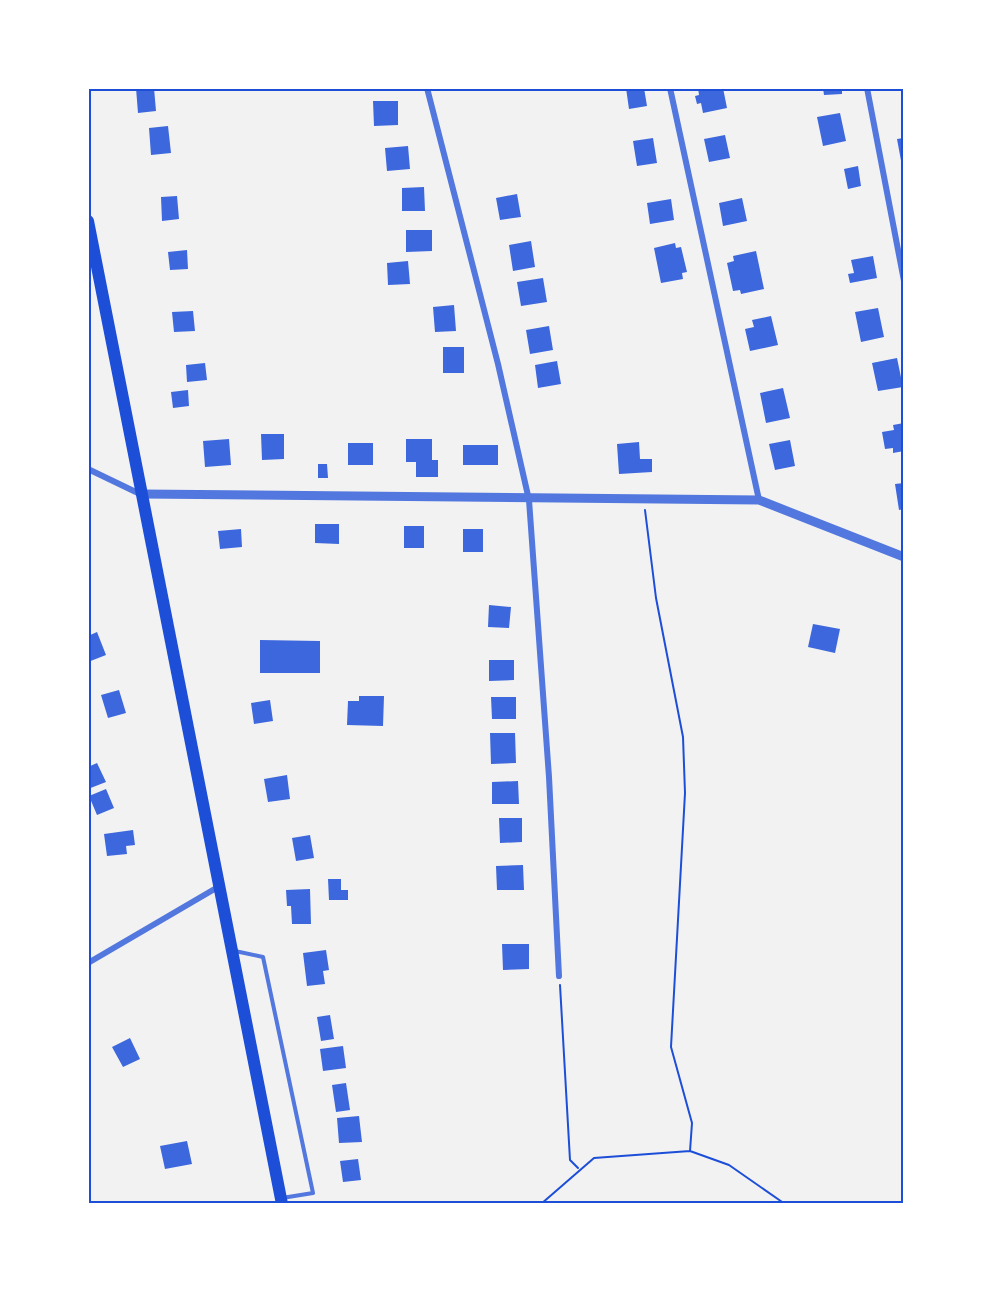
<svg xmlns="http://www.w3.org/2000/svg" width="992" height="1292" viewBox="0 0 992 1292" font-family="Lora,serif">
	<rect width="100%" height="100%" fill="#f2f2f2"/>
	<path fill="#3d67dc" d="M 136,88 L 154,88 L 156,111 L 138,113 Z
		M 626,88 L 644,88 L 647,106 L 629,109 Z
		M 698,88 L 723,88 L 727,108 L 703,113 L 701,103 L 697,104 L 695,96 L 699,95 Z
		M 823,88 L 842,88 L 842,94 L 824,95 Z
		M 373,101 L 398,101 L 398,125 L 374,126 Z
		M 840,113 L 846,141 L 823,146 L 817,117 Z
		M 168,126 L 171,153 L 151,155 L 149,128 Z
		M 725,135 L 730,158 L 709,162 L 704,139 Z
		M 653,138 L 657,163 L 637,166 L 633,141 Z
		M 904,138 L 904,166 L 902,166 L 897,139 Z
		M 408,146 L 410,169 L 387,171 L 385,148 Z
		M 858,166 L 861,186 L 848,189 L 844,169 Z
		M 424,187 L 425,211 L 402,211 L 402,188 Z
		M 517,194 L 521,217 L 500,220 L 496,198 Z
		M 177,196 L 179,219 L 162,221 L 161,197 Z
		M 742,198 L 747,221 L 723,226 L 719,203 Z
		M 671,199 L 674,220 L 650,224 L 647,203 Z
		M 406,230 L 432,230 L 432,251 L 406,252 Z
		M 531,241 L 535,267 L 513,271 L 509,245 Z
		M 675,243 L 676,248 L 681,247 L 687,272 L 682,273 L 683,279 L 661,283 L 654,248 Z
		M 187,250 L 188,269 L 170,270 L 168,252 Z
		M 756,251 L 764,289 L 741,294 L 740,290 L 733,291 L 727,263 L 734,261 L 733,256 Z
		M 873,256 L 877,278 L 850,283 L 848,274 L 854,273 L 851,260 Z
		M 408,261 L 410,284 L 388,285 L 387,263 Z
		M 543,278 L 547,302 L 521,306 L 517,282 Z
		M 454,305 L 456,331 L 435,332 L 433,307 Z
		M 878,308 L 884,337 L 861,342 L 855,312 Z
		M 193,311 L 195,331 L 174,332 L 172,312 Z
		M 771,316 L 778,345 L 750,351 L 745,329 L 754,327 L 752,320 Z
		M 549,326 L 553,350 L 530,354 L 526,330 Z
		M 443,347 L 464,347 L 464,373 L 443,373 Z
		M 897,358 L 903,387 L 878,391 L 872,363 Z
		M 557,361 L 561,384 L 538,388 L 535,365 Z
		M 205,363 L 207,380 L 187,382 L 186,365 Z
		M 783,388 L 790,418 L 766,423 L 760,393 Z
		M 188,390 L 189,406 L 173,408 L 171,392 Z
		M 904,423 L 904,451 L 893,453 L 893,448 L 885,449 L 882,432 L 894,430 L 893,425 Z
		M 261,434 L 284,434 L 284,459 L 262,460 Z
		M 229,439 L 231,465 L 205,467 L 203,441 Z
		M 406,439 L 432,439 L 432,460 L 438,460 L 438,477 L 416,477 L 416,462 L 406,462 Z
		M 790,440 L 795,466 L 775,470 L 769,444 Z
		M 639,442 L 640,459 L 652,459 L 652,472 L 619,474 L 617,444 Z
		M 348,443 L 373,443 L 373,465 L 348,465 Z
		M 463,445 L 498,445 L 498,465 L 463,465 Z
		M 318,464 L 327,464 L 328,478 L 318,478 Z
		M 904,483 L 904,509 L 899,510 L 895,484 Z
		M 315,524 L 339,524 L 339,544 L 315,543 Z
		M 404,526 L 424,526 L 424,548 L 404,548 Z
		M 241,529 L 242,547 L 220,549 L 218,531 Z
		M 463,529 L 483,529 L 483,552 L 463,552 Z
		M 489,605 L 511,607 L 509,628 L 488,627 Z
		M 813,624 L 840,629 L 835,653 L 808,647 Z
		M 97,632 L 106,655 L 88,662 L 88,636 Z
		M 260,640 L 320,641 L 320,673 L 260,673 Z
		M 489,660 L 514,660 L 514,680 L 489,681 Z
		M 119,690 L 126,713 L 108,718 L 101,695 Z
		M 359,696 L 384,696 L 383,726 L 347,725 L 348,701 L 359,701 Z
		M 491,697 L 516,697 L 516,719 L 492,719 Z
		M 270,700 L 273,721 L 254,724 L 251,703 Z
		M 490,733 L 515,733 L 516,763 L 491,764 Z
		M 97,763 L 106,782 L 88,789 L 88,767 Z
		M 287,775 L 290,799 L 268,802 L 264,779 Z
		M 518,781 L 519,804 L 492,804 L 492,782 Z
		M 106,789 L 114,808 L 97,815 L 89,796 Z
		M 499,818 L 522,818 L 522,842 L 500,843 Z
		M 133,830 L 135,845 L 126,846 L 127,854 L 107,856 L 104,834 Z
		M 310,835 L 314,858 L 296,861 L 292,838 Z
		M 523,865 L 524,890 L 497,890 L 496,866 Z
		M 328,879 L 341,879 L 341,890 L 348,890 L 348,900 L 329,900 Z
		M 310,889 L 311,924 L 292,924 L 291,906 L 287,906 L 286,890 Z
		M 502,944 L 529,944 L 529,969 L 503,970 Z
		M 326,950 L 329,970 L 323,971 L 325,984 L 307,986 L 303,953 Z
		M 330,1015 L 334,1039 L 321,1041 L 317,1017 Z
		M 130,1038 L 140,1059 L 123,1067 L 112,1047 Z
		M 343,1046 L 346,1068 L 323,1071 L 320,1049 Z
		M 346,1083 L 350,1110 L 336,1112 L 332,1085 Z
		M 359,1116 L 362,1142 L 339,1143 L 337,1118 Z
		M 187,1141 L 192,1164 L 165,1169 L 160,1146 Z
		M 358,1159 L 361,1180 L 343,1182 L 340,1161 Z"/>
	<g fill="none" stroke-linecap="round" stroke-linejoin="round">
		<path stroke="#1d4ed8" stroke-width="2" d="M 645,510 L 656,598 L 683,737 L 685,793 L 671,1047 L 692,1123 L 690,1151
			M 560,985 L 570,1160 L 578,1168
			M 541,1204 L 594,1158 L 690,1151 L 729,1165 L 785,1204"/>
		<path stroke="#5277de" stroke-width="4" d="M 235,951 L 263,957 L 313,1193 L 282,1198"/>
		<path stroke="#5277de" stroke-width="6" d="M 427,88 L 498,364 L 529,500 L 549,777 L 559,976
			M 670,88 L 759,500
			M 867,88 L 904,281
			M 88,469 L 140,494
			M 88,963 L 218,887"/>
		<path stroke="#5277de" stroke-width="9" d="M 141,494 L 759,500 L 904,557"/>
		<path stroke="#1d4ed8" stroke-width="12" d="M 88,221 L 282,1204"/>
	</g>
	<rect width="992" height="1292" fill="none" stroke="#ffffff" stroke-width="180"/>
	<rect x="90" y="90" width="812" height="1112" fill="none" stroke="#1d4ed8" stroke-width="2"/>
</svg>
